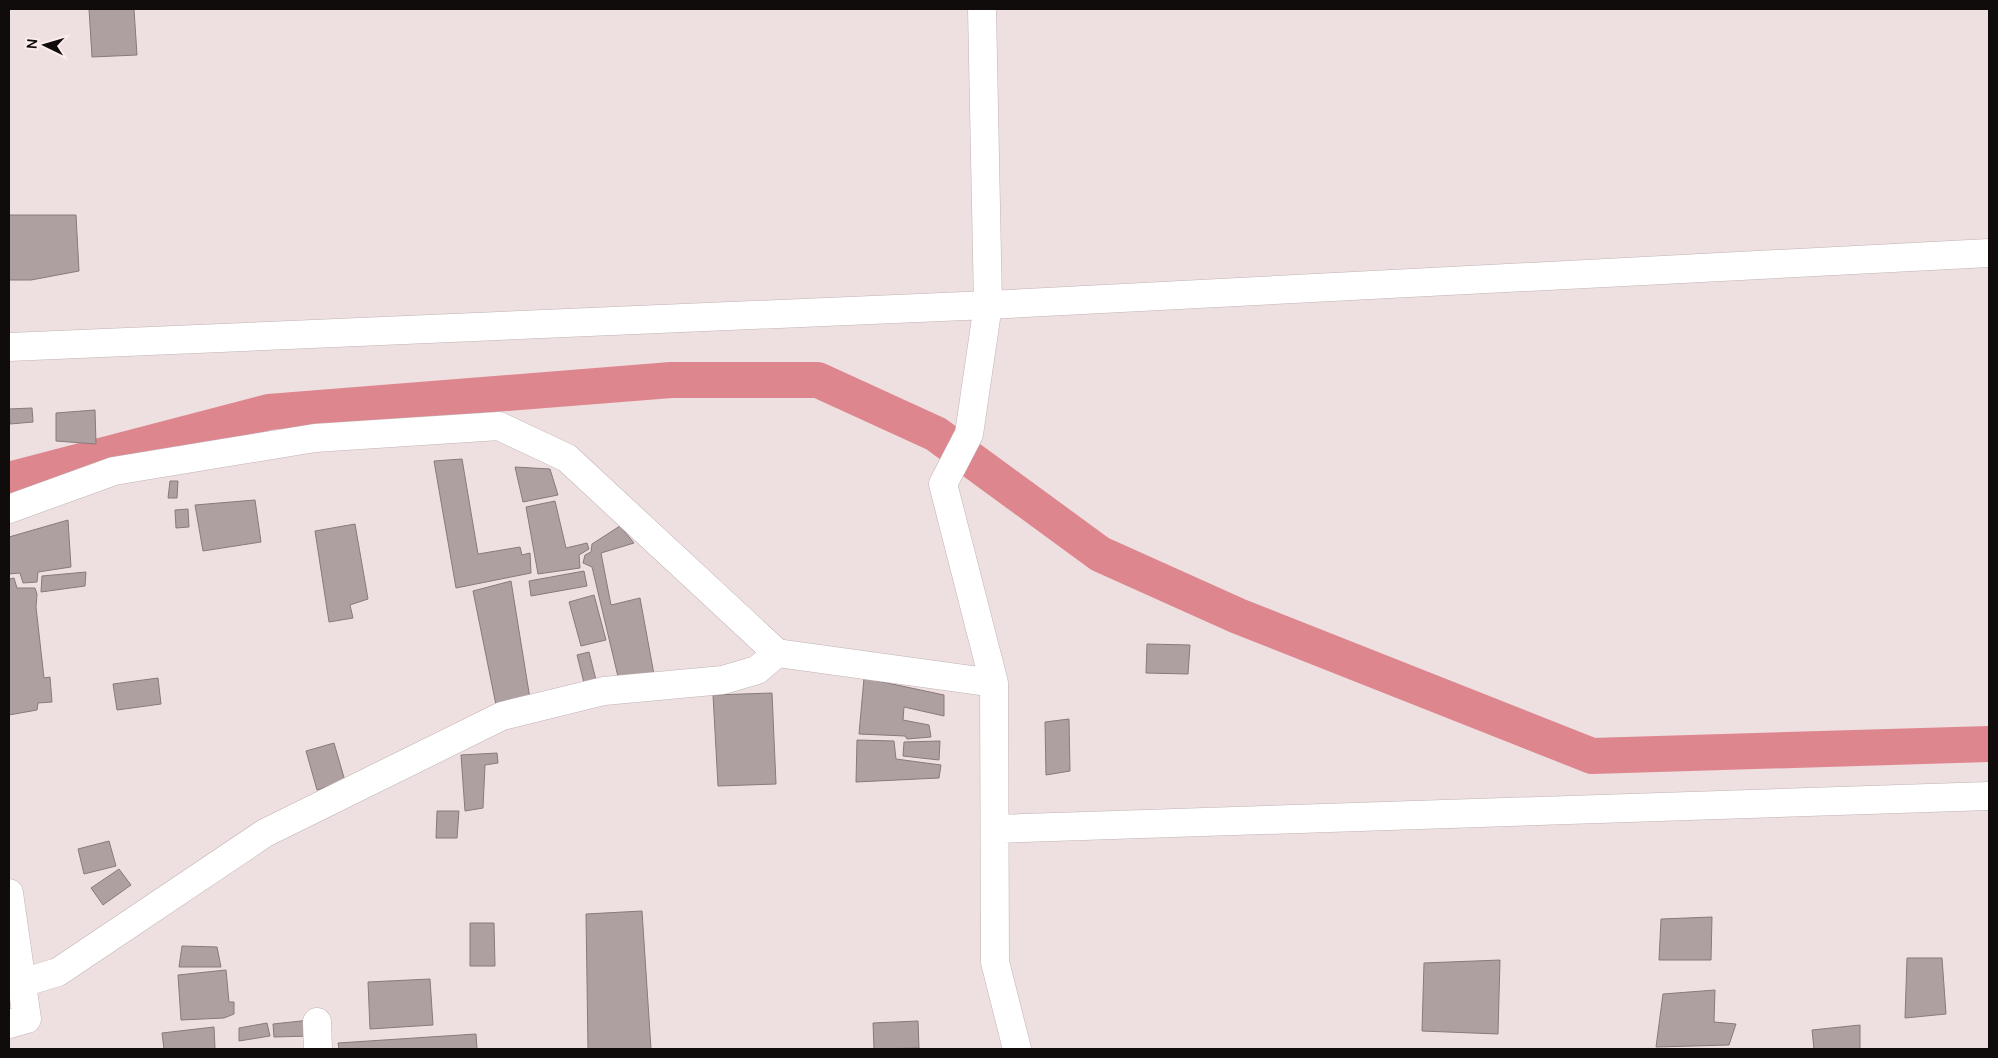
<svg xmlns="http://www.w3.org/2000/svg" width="1998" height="1058" viewBox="0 0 1998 1058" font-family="Manrope,sans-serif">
	<rect width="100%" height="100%" fill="#eedfe0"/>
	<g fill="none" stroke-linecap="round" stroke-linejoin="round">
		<path stroke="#de868e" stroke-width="36" d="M 9,480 L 269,412 L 671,380 L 818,380 L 936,434 L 1100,554 L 1238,616 L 1592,756 L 1989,744"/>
	</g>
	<path fill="#aea0a1" stroke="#887a7b" d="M 89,9 L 134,9 L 137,55 L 92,57 Z
		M 9,215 L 76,215 L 79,271 L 31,280 L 9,280 Z
		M 32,408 L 33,422 L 10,424 L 9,409 Z
		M 95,410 L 96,444 L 56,441 L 56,413 Z
		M 462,459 L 478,554 L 520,547 L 522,555 L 530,553 L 531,573 L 456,588 L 434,461 Z
		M 515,467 L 550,469 L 558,495 L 523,502 Z
		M 170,481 L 178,481 L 177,498 L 168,498 Z
		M 255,500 L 261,542 L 203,551 L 195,505 Z
		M 555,501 L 566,548 L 587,543 L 589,549 L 579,555 L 580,568 L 538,574 L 526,507 Z
		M 188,509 L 189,527 L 176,528 L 175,510 Z
		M 68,520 L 71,567 L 38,572 L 37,582 L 23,583 L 20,573 L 9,574 L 9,537 Z
		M 355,524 L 368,599 L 350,605 L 353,618 L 329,622 L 315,531 Z
		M 620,526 L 634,543 L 601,553 L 611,605 L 640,598 L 655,680 L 620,685 L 592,567 L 583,563 L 585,555 L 591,552 L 592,544 Z
		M 584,571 L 587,586 L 531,596 L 529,581 Z
		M 86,572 L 85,586 L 41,592 L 42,576 Z
		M 14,578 L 17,588 L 35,588 L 37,594 L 36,607 L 44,678 L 50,677 L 52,702 L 38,703 L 37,710 L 9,715 L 9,579 Z
		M 511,581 L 531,705 L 498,715 L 473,591 Z
		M 594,595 L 606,640 L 581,646 L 569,602 Z
		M 1147,644 L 1190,645 L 1188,674 L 1146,673 Z
		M 589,652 L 598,688 L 586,691 L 577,655 Z
		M 158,678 L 161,704 L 117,710 L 113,684 Z
		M 864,678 L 944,695 L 944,716 L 904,707 L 903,720 L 929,725 L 931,737 L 907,739 L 905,736 L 859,734 Z
		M 772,693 L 776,784 L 718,786 L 713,695 Z
		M 1069,719 L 1070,771 L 1046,775 L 1045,722 Z
		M 857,740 L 894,741 L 896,759 L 941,765 L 939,778 L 856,782 Z
		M 940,741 L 939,760 L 903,756 L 904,742 Z
		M 334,743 L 345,781 L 317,790 L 306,751 Z
		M 497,753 L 498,763 L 485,765 L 483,808 L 465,811 L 461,755 Z
		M 437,811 L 459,811 L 457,838 L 436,838 Z
		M 109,841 L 116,866 L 84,874 L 78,849 Z
		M 119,869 L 131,885 L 103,905 L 91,888 Z
		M 642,911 L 651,1049 L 588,1049 L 586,914 Z
		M 1712,917 L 1711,960 L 1659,960 L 1661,919 Z
		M 470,923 L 494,923 L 495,966 L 470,966 Z
		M 182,946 L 217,947 L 221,967 L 179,967 Z
		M 1907,958 L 1942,958 L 1946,1014 L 1905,1018 Z
		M 1500,960 L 1498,1034 L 1422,1031 L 1424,963 Z
		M 226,970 L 229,1002 L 234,1002 L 234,1014 L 224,1018 L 181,1020 L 178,975 Z
		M 430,979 L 433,1025 L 370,1029 L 368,982 Z
		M 1715,990 L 1714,1022 L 1736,1024 L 1729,1045 L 1656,1047 L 1663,994 Z
		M 310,1020 L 312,1036 L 274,1037 L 273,1024 Z
		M 918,1021 L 919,1048 L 874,1049 L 873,1023 Z
		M 267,1023 L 270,1036 L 239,1041 L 239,1028 Z
		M 1860,1025 L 1860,1049 L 1814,1049 L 1812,1030 Z
		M 214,1027 L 215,1049 L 164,1049 L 162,1033 Z
		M 476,1034 L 477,1049 L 339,1049 L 338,1043 Z"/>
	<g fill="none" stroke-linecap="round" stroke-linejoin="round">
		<g stroke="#c1b3b3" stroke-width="29">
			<path id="minor" d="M 982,9 L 988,305 L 969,434 L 943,484 L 994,683 L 995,962 L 1017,1049
				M 9,347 L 988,305 L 1989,253
				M 9,509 L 114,471 L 223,453 L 315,438 L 499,426 L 567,458 L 777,653 L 994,683
				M 995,829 L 1989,796
				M 9,893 L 27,1019 L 9,1024
				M 22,983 L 58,972 L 265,833 L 502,716 L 604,691 L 723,680 L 757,670 L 777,653
				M 317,1022 L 318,1049"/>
		</g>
		<use href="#minor" stroke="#fff" stroke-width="28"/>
	</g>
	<rect width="1998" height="1058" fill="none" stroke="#110c0c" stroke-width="20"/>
	<g transform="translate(45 45) rotate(275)" stroke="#fceced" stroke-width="4" paint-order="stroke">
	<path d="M0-4L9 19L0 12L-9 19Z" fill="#110c0c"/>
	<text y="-8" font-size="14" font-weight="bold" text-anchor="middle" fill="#110c0c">N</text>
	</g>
</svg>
